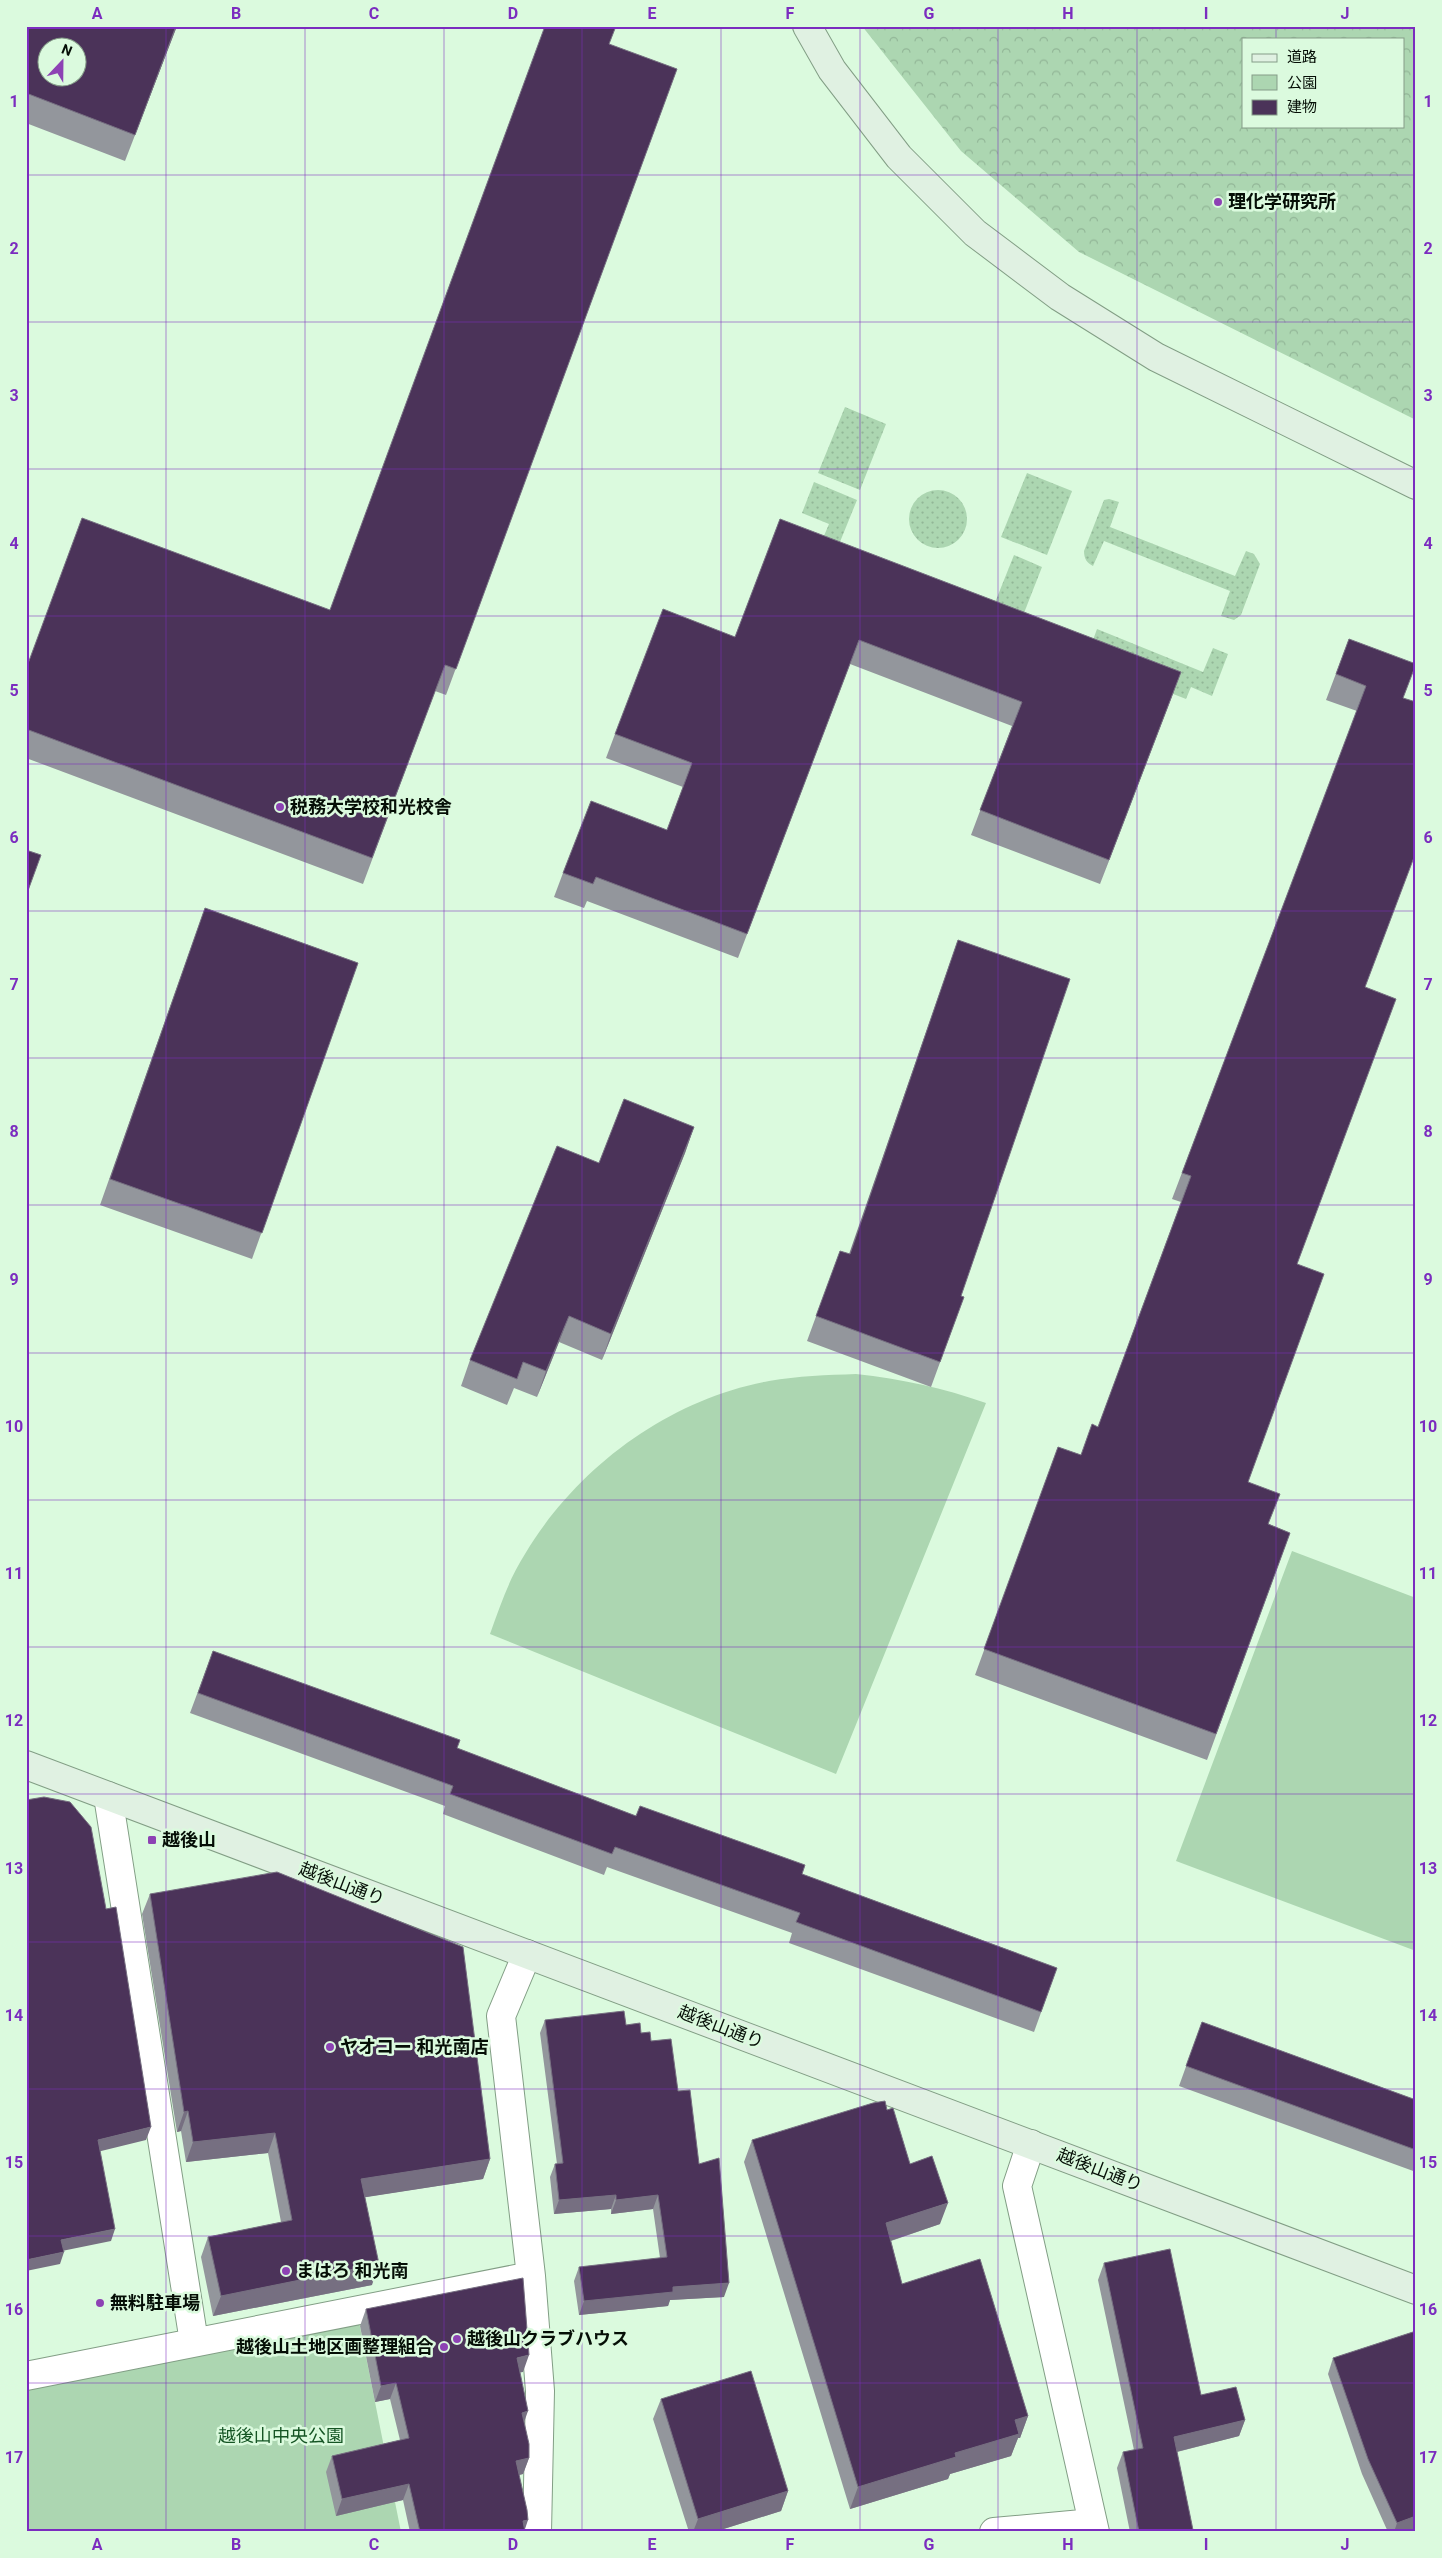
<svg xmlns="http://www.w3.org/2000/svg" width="1442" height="2558" viewBox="0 0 1442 2558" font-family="Roboto,'Noto Sans JP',sans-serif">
	<defs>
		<pattern id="grass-dots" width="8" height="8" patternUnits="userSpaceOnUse" patternTransform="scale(1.25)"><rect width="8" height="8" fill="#acd6b1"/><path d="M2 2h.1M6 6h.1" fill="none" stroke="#92b697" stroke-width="1.8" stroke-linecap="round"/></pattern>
		<pattern id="forest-crowns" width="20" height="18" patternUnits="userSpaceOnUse" patternTransform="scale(1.25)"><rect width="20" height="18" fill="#acd6b1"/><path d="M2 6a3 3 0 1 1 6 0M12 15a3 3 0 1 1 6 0" fill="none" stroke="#92b697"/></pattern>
	</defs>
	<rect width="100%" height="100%" fill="#dbfade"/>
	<path fill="url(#grass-dots)" d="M 845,407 L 886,424 L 860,490 L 818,473 Z
		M 1027,473 L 1072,491 L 1047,555 L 1001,537 Z
		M 814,482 L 857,500 L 831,564 L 815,557 L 829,524 L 802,513 Z
		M909 519a29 29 0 1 1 58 0a29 29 0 1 1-58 0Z
		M 1109,499 L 1119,502 L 1110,527 L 1235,576 L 1246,551 L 1254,554 L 1260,564 L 1241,615 L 1234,620 L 1221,616 L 1230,591 L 1104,541 L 1093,566 C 1087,563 1084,559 1084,551 L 1104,500 Z
		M 1014,555 L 1042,567 L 1024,613 L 1093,640 L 1097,629 L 1203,672 L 1213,648 L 1228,654 L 1212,696 L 1191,687 L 1186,699 L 1076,656 L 990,615 Z"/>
	<path fill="url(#forest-crowns)" fill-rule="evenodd" d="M 862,26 L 1416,26 L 1416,420 L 1079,252 L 961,151 ZM 1243,39 L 1403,39 L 1403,126 L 1243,126 Z"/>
	<path fill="#acd6b1" d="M 856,1374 C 902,1379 943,1388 986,1403 L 836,1774 L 490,1634 C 500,1606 509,1579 525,1554 C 577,1467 669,1399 769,1381 C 798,1376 827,1375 856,1374 Z
		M 1292,1551 L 1416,1598 L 1416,1951 L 1176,1861 Z
		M 359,2322 L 401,2532 L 26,2532 L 26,2389 Z"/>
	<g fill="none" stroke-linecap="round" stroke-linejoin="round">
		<g stroke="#829e85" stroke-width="30">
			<path id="street" d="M 108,1796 L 194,2342
				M 527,1954 L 501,2016 L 531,2276 L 540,2391 L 537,2532
				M 1031,2144 L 1017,2186 L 1095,2532
				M 26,2376 L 531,2276
				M 994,2532 L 1093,2523"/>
		</g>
		<g stroke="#829e85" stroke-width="30">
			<path id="secondary" d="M 807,26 L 832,70 L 899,157 L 975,233 L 1060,297 L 1156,357 L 1416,485
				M 26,1765 L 1416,2290"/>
		</g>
		<use href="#street" stroke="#fff" stroke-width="28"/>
		<use href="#secondary" stroke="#e0f1e2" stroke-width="28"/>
	</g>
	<path fill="#93969c" d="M 26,26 L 177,26 L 125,161 L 26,123 Z
		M 610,45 L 677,69 L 446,695 L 435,691 L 363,884 L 26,758 L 26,669 L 330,610 Z
		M 780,519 L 1172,696 L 1100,884 L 971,835 L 1012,726 L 850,664 L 738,958 L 587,901 L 584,908 L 554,897 L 563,873 L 667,830 L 683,787 L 606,758 L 615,734 L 735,637 Z
		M 1349,639 L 1403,698 L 1365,987 L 1297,1264 L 1248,1482 L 1269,1524 L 1290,1533 L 1207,1760 L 975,1675 L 1058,1447 L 1081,1455 L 1098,1427 L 1181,1202 L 1172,1199 L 1357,711 L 1326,700 Z
		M 205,908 L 358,963 L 252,1259 L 100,1205 Z
		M 958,940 L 961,1296 L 964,1297 L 931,1387 L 807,1341 L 840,1251 L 849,1254 Z
		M 694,1127 L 685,1153 L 602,1360 L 559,1342 L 537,1397 L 514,1388 L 507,1405 L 461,1386 L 470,1360 L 599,1163 Z
		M 213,1651 L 457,1748 L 636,1816 L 802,1874 L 1057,1968 L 1034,2032 L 789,1943 L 792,1933 L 607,1867 L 604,1875 L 443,1814 L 445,1806 L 190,1713 Z
		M 150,1894 L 490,2159 L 483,2179 L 365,2197 L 372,2285 L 213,2316 L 201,2257 L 208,2237 L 281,2222 L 268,2153 L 186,2162 L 181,2131 L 177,2132 L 142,1914 Z
		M 545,2020 L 626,2025 L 641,2033 L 651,2041 L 678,2091 L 699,2164 L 724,2297 L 670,2300 L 668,2306 L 579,2315 L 574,2281 L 579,2267 L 660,2258 L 653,2209 L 611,2214 L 611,2209 L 554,2214 L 550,2177 L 555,2164 L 557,2164 L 540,2033 Z
		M 1202,2022 L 1416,2100 L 1416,2172 L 1179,2086 Z
		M 887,2110 L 910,2164 L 940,2224 L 891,2241 L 902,2284 L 1028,2416 L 1020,2438 L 1018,2438 L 1011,2456 L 950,2474 L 948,2479 L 850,2509 L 744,2162 L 752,2140 Z
		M 1104,2263 L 1201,2395 L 1245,2420 L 1239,2436 L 1177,2452 L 1193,2530 L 1196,2532 L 1130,2532 L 1117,2468 L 1123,2452 L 1134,2450 L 1098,2280 Z
		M 366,2309 L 523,2372 L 520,2372 L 524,2421 L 529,2458 L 523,2474 L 519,2475 L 525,2532 L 410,2532 L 403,2500 L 336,2516 L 326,2472 L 332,2456 L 400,2440 L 390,2399 L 375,2402 L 360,2326 Z
		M 1416,2331 L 1416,2529 L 1408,2532 L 1388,2532 L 1362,2474 L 1328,2374 L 1333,2358 Z
		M 661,2399 L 788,2491 L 781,2511 L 714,2532 L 689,2532 L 653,2419 Z"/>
	<path fill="#766f81" d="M 176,26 L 177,26 L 125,161 L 135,135 Z
		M 1181,672 L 1172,696 L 1100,884 L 1109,860 Z
		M 694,1127 L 685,1153 L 602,1360 L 611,1334 Z
		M 569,1316 L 559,1342 L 537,1397 L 546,1371 Z
		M 188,2111 L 181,2131 L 177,2132 L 184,2112 Z
		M 151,2127 L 146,2140 L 93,2153 L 98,2140 Z
		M 275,2133 L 268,2153 L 186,2162 L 193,2142 Z
		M 490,2159 L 483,2179 L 354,2199 L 361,2179 Z
		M 616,2195 L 611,2209 L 554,2214 L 559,2200 Z
		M 658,2195 L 653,2209 L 611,2214 L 616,2200 Z
		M 948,2203 L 940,2224 L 878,2245 L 886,2223 Z
		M 115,2229 L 111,2241 L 57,2252 L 61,2240 Z
		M 64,2252 L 60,2264 L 26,2271 L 26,2260 Z
		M 379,2264 L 372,2285 L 213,2316 L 221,2296 Z
		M 729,2283 L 724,2297 L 670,2300 L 668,2306 L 579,2315 L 584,2301 L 673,2287 Z
		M 529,2355 L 523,2372 L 511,2374 L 517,2358 Z
		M 396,2383 L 390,2399 L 375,2402 L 381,2386 Z
		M 528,2411 L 522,2428 L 522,2413 Z
		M 1028,2416 L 1020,2438 L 1018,2438 L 1011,2456 L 950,2474 L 948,2479 L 850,2509 L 858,2487 L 955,2453 L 1015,2420 Z
		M 1245,2420 L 1239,2436 L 1168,2454 L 1174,2437 Z
		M 529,2458 L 523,2474 L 510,2477 L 516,2461 Z
		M 409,2484 L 403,2500 L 336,2516 L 342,2499 Z
		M 788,2491 L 781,2511 L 714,2532 L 693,2532 L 698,2519 Z
		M 1416,2516 L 1416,2529 L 1408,2532 L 1394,2532 L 1397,2523 Z
		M 528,2520 L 524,2532 L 523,2521 Z"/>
	<path fill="#4b3359" stroke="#766f81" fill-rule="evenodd" d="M 26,26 L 176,26 L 135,135 L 26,93 ZM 48,48 L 78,48 L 78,78 L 48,78 Z
		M 545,26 L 616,26 L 609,44 L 677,69 L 456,669 L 445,665 L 372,858 L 26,729 L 26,669 L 82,518 L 330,610 Z
		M 780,519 L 1181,672 L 1109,860 L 980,810 L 1022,702 L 859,640 L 747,934 L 596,877 L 593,884 L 563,873 L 591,801 L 667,830 L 692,763 L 615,734 L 663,609 L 735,637 Z
		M 1349,639 L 1416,664 L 1403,698 L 1416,702 L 1416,852 L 1365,987 L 1396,999 L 1297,1264 L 1324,1274 L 1248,1482 L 1280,1494 L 1268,1524 L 1290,1533 L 1216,1734 L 984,1649 L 1058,1447 L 1081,1455 L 1092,1424 L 1098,1427 L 1191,1176 L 1182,1173 L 1366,686 L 1336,674 Z
		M 26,850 L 41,855 L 26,896 Z
		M 205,908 L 358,963 L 262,1233 L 110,1179 Z
		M 958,940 L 1070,979 L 961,1296 L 964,1297 L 940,1362 L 816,1316 L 840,1251 L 850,1254 Z
		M 624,1099 L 694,1127 L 611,1334 L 569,1316 L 546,1371 L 523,1362 L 517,1379 L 470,1360 L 557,1146 L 599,1163 Z
		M 213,1651 L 460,1740 L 457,1748 L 636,1816 L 640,1806 L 805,1865 L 802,1874 L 1057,1968 L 1041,2012 L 796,1922 L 800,1913 L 615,1847 L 612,1854 L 450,1794 L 453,1786 L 198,1693 Z
		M 44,1797 L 70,1802 L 91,1827 L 106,1909 L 116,1907 L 151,2127 L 98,2140 L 115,2229 L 61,2240 L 64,2252 L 26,2260 L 26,1800 Z
		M 277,1872 L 463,1947 L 490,2159 L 361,2179 L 379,2264 L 221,2296 L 208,2237 L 292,2220 L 275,2133 L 193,2142 L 188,2111 L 184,2112 L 150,1894 Z
		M 624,2011 L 626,2025 L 640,2023 L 641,2033 L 650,2032 L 651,2041 L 671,2039 L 678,2091 L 690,2090 L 699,2164 L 719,2158 L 729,2283 L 673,2287 L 673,2292 L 584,2301 L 579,2267 L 667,2257 L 658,2195 L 616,2200 L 616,2195 L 559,2200 L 555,2164 L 563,2163 L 545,2020 Z
		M 1202,2022 L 1416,2100 L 1416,2150 L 1186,2066 Z
		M 885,2101 L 887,2110 L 893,2108 L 910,2164 L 932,2156 L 948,2203 L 886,2223 L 902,2284 L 980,2259 L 1028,2416 L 1015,2420 L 1019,2434 L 955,2453 L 956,2457 L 858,2487 L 752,2140 L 873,2103 Z
		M 1170,2249 L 1201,2395 L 1236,2387 L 1245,2420 L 1174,2437 L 1193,2530 L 1195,2530 L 1196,2532 L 1139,2532 L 1123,2452 L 1143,2448 L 1104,2263 Z
		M 523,2278 L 529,2355 L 517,2358 L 528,2411 L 522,2413 L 529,2444 L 529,2458 L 516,2461 L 527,2510 L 528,2520 L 523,2521 L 525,2532 L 420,2532 L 409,2484 L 342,2499 L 332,2456 L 409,2438 L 396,2383 L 381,2386 L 366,2309 Z
		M 1416,2331 L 1416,2516 L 1397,2523 L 1368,2459 L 1333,2358 Z
		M 751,2371 L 788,2491 L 698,2519 L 661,2399 Z"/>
	<path fill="none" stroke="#7b2cbf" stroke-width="1" stroke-opacity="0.55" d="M 166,26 L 166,2532M 305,26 L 305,2532M 444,26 L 444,2532M 582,26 L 582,2532M 721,26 L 721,2532M 860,26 L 860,2532M 998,26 L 998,2532M 1137,26 L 1137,2532M 1276,26 L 1276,39M 1276,126 L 1276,2532M 26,175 L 1416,175M 26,322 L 1416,322M 26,469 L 1416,469M 26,616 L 1416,616M 26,764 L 1416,764M 26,911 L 1416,911M 26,1058 L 1416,1058M 26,1205 L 1416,1205M 26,1353 L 1416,1353M 26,1500 L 1416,1500M 26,1647 L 1416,1647M 26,1794 L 1416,1794M 26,1942 L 1416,1942M 26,2089 L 1416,2089M 26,2236 L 1416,2236M 26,2383 L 1416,2383"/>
	<g fill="#8d42b4" stroke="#dbfade" stroke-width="2">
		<circle cx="1218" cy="202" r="5"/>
		<circle cx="280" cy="807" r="5"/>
		<rect x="147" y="1835" width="10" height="10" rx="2.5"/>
		<circle cx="330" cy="2047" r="5"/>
		<circle cx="286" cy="2271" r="5"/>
		<circle cx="100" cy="2303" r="5"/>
		<circle cx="457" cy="2339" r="5"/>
		<circle cx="444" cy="2347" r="5"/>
	</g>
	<g text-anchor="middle" stroke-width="5" stroke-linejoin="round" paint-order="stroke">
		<g font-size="18" font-weight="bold" fill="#050e06" stroke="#dbfade" text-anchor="start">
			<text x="1228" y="208">理化学研究所</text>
			<text x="290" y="813">税務大学校和光校舎</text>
			<text x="162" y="1846">越後山</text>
			<text x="340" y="2053">ヤオコー 和光南店</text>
			<text x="296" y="2277">まはろ 和光南</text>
			<text x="110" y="2309">無料駐車場</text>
			<text x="467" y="2345">越後山クラブハウス</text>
			<text x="434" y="2353" text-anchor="end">越後山土地区画整理組合</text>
		</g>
		<g font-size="18" fill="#050e06" stroke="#dbfade">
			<text transform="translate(342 1884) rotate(21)" y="6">越後山通り</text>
			<text transform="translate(721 2027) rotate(21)" y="6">越後山通り</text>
			<text transform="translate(1100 2170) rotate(21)" y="6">越後山通り</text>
		</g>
		<g font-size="18" fill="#155524" stroke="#dbfade">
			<text x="281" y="2442">越後山中央公園</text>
		</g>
	</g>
	<rect width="1442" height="2558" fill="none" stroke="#dbfade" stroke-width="55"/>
	<rect x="1242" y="38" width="162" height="90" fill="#dbfade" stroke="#859c88"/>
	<rect x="1252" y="54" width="25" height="8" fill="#e0f1e2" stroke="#859c88"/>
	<text x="1287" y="62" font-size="15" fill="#050e06">道路</text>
	<rect x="1252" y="75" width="25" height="15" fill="#acd6b1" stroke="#859c88"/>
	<text x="1287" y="88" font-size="15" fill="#050e06">公園</text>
	<rect x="1252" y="100" width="25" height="15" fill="#4b3359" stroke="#859c88"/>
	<text x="1287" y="112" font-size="15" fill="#050e06">建物</text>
	<g transform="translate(62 62) rotate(22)"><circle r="24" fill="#dbfade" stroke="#859c88"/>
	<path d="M0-4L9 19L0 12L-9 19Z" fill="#8d42b4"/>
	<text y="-8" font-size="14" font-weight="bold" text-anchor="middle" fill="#050e06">N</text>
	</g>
	<rect x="28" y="28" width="1386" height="2502" fill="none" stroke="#7b2cbf" stroke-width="2"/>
	<g font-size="16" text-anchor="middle" font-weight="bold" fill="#7b2cbf">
		<text x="97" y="19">A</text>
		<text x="236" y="19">B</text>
		<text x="374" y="19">C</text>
		<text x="513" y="19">D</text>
		<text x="652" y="19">E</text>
		<text x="790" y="19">F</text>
		<text x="929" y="19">G</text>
		<text x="1068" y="19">H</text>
		<text x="1206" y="19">I</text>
		<text x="1345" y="19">J</text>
		<text x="14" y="107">1</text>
		<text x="1428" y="107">1</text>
		<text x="14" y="254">2</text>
		<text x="1428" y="254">2</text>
		<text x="14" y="401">3</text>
		<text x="1428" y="401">3</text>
		<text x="14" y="549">4</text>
		<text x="1428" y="549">4</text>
		<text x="14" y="696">5</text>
		<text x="1428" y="696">5</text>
		<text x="14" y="843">6</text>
		<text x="1428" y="843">6</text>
		<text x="14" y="990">7</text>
		<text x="1428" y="990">7</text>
		<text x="14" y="1137">8</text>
		<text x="1428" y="1137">8</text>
		<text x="14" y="1285">9</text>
		<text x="1428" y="1285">9</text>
		<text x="14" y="1432">10</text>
		<text x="1428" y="1432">10</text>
		<text x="14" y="1579">11</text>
		<text x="1428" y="1579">11</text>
		<text x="14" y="1726">12</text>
		<text x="1428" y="1726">12</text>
		<text x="14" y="1874">13</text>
		<text x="1428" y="1874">13</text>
		<text x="14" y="2021">14</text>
		<text x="1428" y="2021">14</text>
		<text x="14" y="2168">15</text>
		<text x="1428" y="2168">15</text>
		<text x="14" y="2315">16</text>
		<text x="1428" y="2315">16</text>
		<text x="14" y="2463">17</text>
		<text x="1428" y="2463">17</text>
		<text x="97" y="2550">A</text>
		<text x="236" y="2550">B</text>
		<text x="374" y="2550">C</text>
		<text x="513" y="2550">D</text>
		<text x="652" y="2550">E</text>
		<text x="790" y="2550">F</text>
		<text x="929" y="2550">G</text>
		<text x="1068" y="2550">H</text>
		<text x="1206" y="2550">I</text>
		<text x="1345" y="2550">J</text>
	</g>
</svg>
